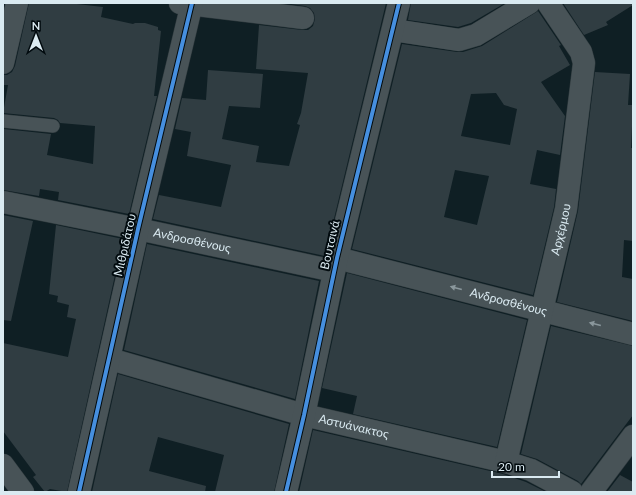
<svg xmlns="http://www.w3.org/2000/svg" width="636" height="495" viewBox="0 0 636 495" font-family="Lato,sans-serif">
	<rect width="100%" height="100%" fill="#0f1f24"/>
	<path fill="#303d42" fill-rule="evenodd" d="M 29,3 L 68,3 L 103,7 L 101,17 L 133,24 L 135,23 L 145,23 L 158,27 L 158,30 L 161,31 L 154,96 L 157,96 L 129,214 L 58,200 L 59,192 L 40,189 L 39,196 L 3,190 L 4,129 L 51,134 L 47,155 L 93,164 L 95,126 L 60,123 L 58,120 L 54,118 L 3,113 L 8,85 L 3,85 L 3,75 L 7,75 L 12,72 L 15,66 Z
		M 283,3 L 386,3 L 325,256 L 153,219 L 159,195 L 221,207 L 231,165 L 187,156 L 191,132 L 175,129 L 182,98 L 206,100 L 208,70 L 263,74 L 260,108 L 229,106 L 222,139 L 259,146 L 256,162 L 289,166 L 300,125 L 297,124 L 301,113 L 308,73 L 256,69 L 259,25 L 302,30 L 308,30 L 313,26 L 315,19 L 314,13 L 310,8 L 305,6 Z
		M 411,3 L 505,3 L 471,23 L 458,27 L 408,20 Z
		M 563,3 L 633,3 L 633,5 L 606,22 L 608,25 L 584,35 Z
		M 538,11 L 561,45 L 559,46 L 570,65 L 541,82 L 565,116 L 560,155 L 537,150 L 530,184 L 556,189 L 554,207 L 533,295 L 352,249 L 402,44 L 457,52 L 463,52 L 482,46 ZM 496,93 L 504,105 L 517,109 L 510,145 L 461,136 L 471,94 ZM 455,170 L 489,176 L 477,225 L 444,217 Z
		M 595,72 L 630,74 L 628,105 L 633,105 L 631,148 L 633,148 L 633,241 L 624,240 L 622,277 L 633,279 L 633,321 L 557,302 L 578,211 Z
		M 3,215 L 33,221 L 11,321 L 3,320 Z
		M 56,225 L 123,239 L 67,492 L 50,489 L 45,492 L 33,477 L 36,475 L 3,431 L 3,343 L 68,357 L 76,319 L 67,317 L 69,305 L 57,302 L 58,296 L 49,294 Z
		M 147,244 L 319,281 L 295,399 L 124,350 Z
		M 347,273 L 527,320 L 497,447 L 353,414 L 357,396 L 322,388 Z
		M 551,326 L 633,346 L 633,415 L 581,484 L 578,481 L 537,459 L 521,454 Z
		M 118,374 L 289,424 L 274,492 L 215,492 L 224,455 L 158,437 L 149,471 L 206,486 L 205,492 L 92,492 Z
		M 313,430 L 503,474 L 526,482 L 546,492 L 299,492 Z
		M 620,475 L 633,482 L 633,492 L 607,492 Z"/>
	<g fill="none" stroke-linecap="round" stroke-linejoin="round">
		<g stroke="#2f3a3e" stroke-width="14">
			<path id="service" d="M 3,121 L 53,126"/>
		</g>
		<g stroke="#2f3a3e" stroke-width="23">
			<g id="minor">
				<path d="M 180,3 L 303,18"/>
				<path d="M 393,30 L 459,40 L 476,35 L 529,3"/>
				<path d="M 3,63 L 17,3"/>
				<path id="s1" d="M 3,202 L 138,229 L 334,271"/>
				<path id="s2" d="M 337,258 L 633,334"/>
				<path id="s3" d="M 110,359 L 304,415 L 506,462 L 531,470 L 572,492"/>
				<path id="s4" d="M 506,462 L 566,209 L 584,63 L 581,52 L 548,3"/>
				<path d="M 3,465 L 23,492"/>
				<path d="M 79,492 L 138,229 L 192,3"/>
				<path d="M 286,492 L 304,415 L 337,258 L 399,3"/>
				<path d="M 591,492 L 633,436"/>
			</g>
		</g>
		<use href="#service" stroke="#485357" stroke-width="13"/>
		<use href="#minor" stroke="#485357" stroke-width="22"/>
		<g stroke="#020b0f" stroke-width="6">
			<path id="cycleway" d="M 79,492 L 138,229 L 192,3
				M 286,492 L 304,415 L 337,258 L 399,3"/>
		</g>
		<use href="#cycleway" stroke="#468fdf" stroke-width="4"/>
	</g>
	<defs><path id="oneway-solid" d="M-6-.8H1V-3.2L6.5 0L1 3.2V.8H-6Z"/></defs>
	<g fill="#8a979c">
		<use href="#oneway-solid" transform="translate(456 288) rotate(-165)"/>
		<use href="#oneway-solid" transform="translate(595 324) rotate(-166)"/>
	</g>
	<g text-anchor="middle" stroke-width="4" stroke-linejoin="round" paint-order="stroke">
		<g font-size="12" fill="#daeaf1" stroke="#020b0f">
			<text dy="4" stroke="none"><textPath href="#s4" startOffset="239">Αρχέρμου</textPath></text>
			<text dy="4" stroke="none"><textPath href="#s1" startOffset="193">Ανδροσθένους</textPath></text>
			<text transform="translate(125 245) rotate(-77)" y="4">Μιθριδάτου</text>
			<text transform="translate(330 245) rotate(-77)" y="4">Βουτσινά</text>
			<text dy="4" stroke="none"><textPath href="#s2" startOffset="177">Ανδροσθένους</textPath></text>
			<text dy="4" stroke="none"><textPath href="#s3" startOffset="253">Αστυάνακτος</textPath></text>
		</g>
	</g>
	<rect width="636" height="495" fill="none" stroke="#daeaf1" stroke-width="8"/>
	<g transform="translate(36 36)" stroke="#020b0f" stroke-width="3" paint-order="stroke">
	<path d="M0-3L7 15L0 10L-7 15Z" fill="#daeaf1"/>
	<text y="-6" font-size="11" font-weight="bold" text-anchor="middle" fill="#daeaf1">N</text>
	</g>
	<path d="M492 471v6h67v-6" fill="none" stroke="#daeaf1" stroke-width="2"/>
	<text x="498" y="471" font-size="12" fill="#daeaf1" stroke="#020b0f" stroke-width="3" paint-order="stroke">20 m</text>
</svg>
